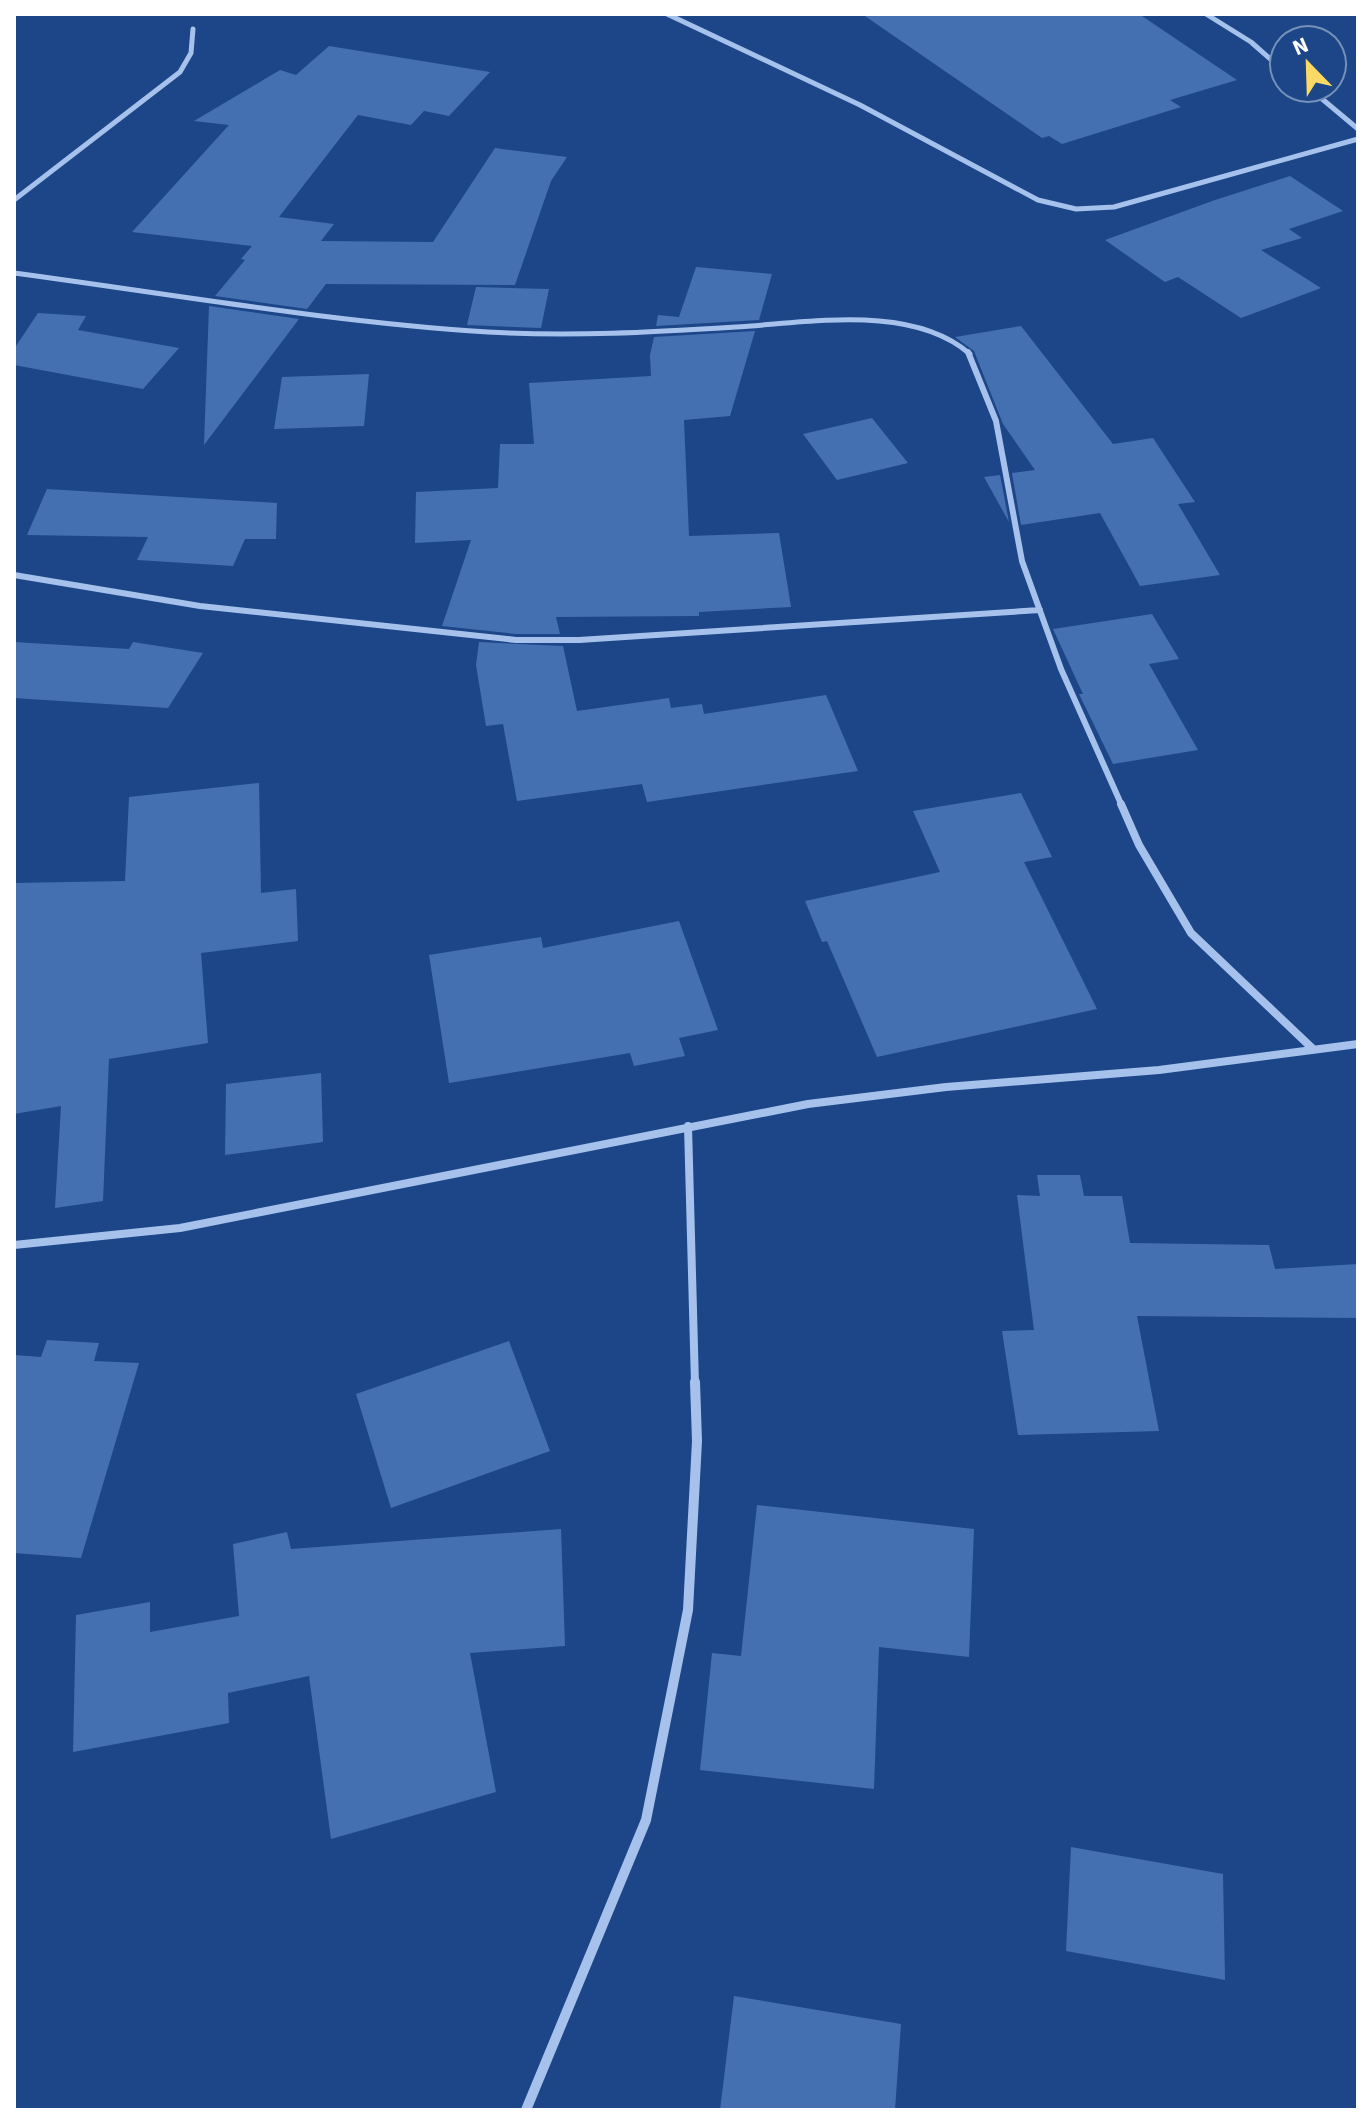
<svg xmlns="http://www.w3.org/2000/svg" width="1372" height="2124" viewBox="0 0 1372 2124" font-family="'Source Sans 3',sans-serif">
	<rect width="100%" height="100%" fill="#1c4688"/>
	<path fill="#4470b1" d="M 862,14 L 1139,14 L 1237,80 L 1170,100 L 1181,107 L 1062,144 L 1049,136 L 1042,138 Z
		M 329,46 L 490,72 L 449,116 L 424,111 L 411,125 L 358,115 L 279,217 L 334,224 L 321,241 L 433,242 L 495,148 L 567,157 L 551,181 L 515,285 L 326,284 L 307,309 L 251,301 L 215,296 L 245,260 L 241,259 L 252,246 L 132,232 L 229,125 L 194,121 L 280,70 L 296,75 Z
		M 1290,176 L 1343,211 L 1289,229 L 1302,238 L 1261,250 L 1321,288 L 1241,318 L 1178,277 L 1165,282 L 1105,240 L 1215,200 Z
		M 696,267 L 772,274 L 759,320 L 656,326 L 658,315 L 679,317 Z
		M 476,287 L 549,289 L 541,328 L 467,325 Z
		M 209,306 L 299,319 L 204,445 Z
		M 38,313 L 86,316 L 78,330 L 179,348 L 143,389 L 14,365 L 14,349 Z
		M 1021,326 L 1113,444 L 1153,438 L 1195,502 L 1178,504 L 1220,575 L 1140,586 L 1100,513 L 1021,525 L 1012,473 L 1035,470 L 1003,424 L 974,351 L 955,337 Z
		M 755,331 L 730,416 L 684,420 L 689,536 L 779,533 L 791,607 L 699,612 L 699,616 L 556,617 L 560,634 L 516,634 L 442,626 L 471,540 L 415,543 L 416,492 L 498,488 L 500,444 L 534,444 L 529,383 L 651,376 L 650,355 L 654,337 Z
		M 369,374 L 364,426 L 274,429 L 282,377 Z
		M 872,418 L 908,463 L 837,480 L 803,434 Z
		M 1000,475 L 1009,522 L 984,477 Z
		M 47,489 L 277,503 L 276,539 L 245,539 L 233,566 L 137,560 L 148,537 L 27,535 Z
		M 1152,614 L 1179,659 L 1149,664 L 1198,750 L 1113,764 L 1079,694 L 1083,694 L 1053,629 Z
		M 14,642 L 129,649 L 133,642 L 203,653 L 168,708 L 14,698 Z
		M 479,642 L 563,646 L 577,711 L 669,698 L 671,708 L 702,704 L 704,714 L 826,695 L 858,771 L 647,802 L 642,784 L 517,801 L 503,724 L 486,726 L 476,665 Z
		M 259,783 L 261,893 L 296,889 L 298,941 L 201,953 L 208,1043 L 109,1059 L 103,1201 L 55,1208 L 61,1106 L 14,1114 L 14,883 L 125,881 L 129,797 Z
		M 1021,793 L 1052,857 L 1024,862 L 1097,1009 L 877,1057 L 827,941 L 822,942 L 805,901 L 940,872 L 913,811 Z
		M 679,921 L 718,1030 L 679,1038 L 685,1056 L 634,1066 L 630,1053 L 449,1083 L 429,955 L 541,937 L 543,948 Z
		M 321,1073 L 323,1142 L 225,1155 L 226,1084 Z
		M 1037,1175 L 1080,1175 L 1084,1196 L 1122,1196 L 1130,1243 L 1269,1245 L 1275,1269 L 1358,1264 L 1358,1318 L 1137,1316 L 1159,1431 L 1018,1435 L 1002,1331 L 1034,1330 L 1017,1195 L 1040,1196 Z
		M 47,1340 L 99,1343 L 94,1361 L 139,1363 L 81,1558 L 14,1553 L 14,1355 L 41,1357 Z
		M 509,1341 L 550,1451 L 391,1508 L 356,1394 Z
		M 757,1505 L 974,1529 L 969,1657 L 879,1647 L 874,1789 L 700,1770 L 712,1653 L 741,1656 Z
		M 561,1529 L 565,1646 L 470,1653 L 496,1792 L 331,1839 L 309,1676 L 228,1693 L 229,1723 L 73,1752 L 76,1615 L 150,1602 L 150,1632 L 239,1616 L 233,1544 L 287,1532 L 291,1549 Z
		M 1071,1847 L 1223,1874 L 1225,1980 L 1066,1951 Z
		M 734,1996 L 901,2024 L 895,2110 L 720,2110 Z"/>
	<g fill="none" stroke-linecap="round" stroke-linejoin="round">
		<path stroke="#a6c2ec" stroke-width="5" d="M 667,14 L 860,105 L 1038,200 L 1076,209 L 1114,207 L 1358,139
			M 1206,14 L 1251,42 L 1284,71
			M 1309,88 L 1358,129
			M 14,200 L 180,72 L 191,53 L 193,29
			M 14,273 C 171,294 330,322 488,332 C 571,337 654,332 736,327 C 808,323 912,303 970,354"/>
		<path stroke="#a6c2ec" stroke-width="6" d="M 968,352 L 996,421 L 1022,561 L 1061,669 L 1122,806
			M 14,575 L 200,606 L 516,640 L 579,640 L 1040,610"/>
		<path stroke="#a6c2ec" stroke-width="8" d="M 1121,804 L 1139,845 L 1191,933 L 1313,1049
			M 688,1126 L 695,1384
			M 14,1245 L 180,1228 L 808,1104 L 946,1087 L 1159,1070 L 1358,1044"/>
		<path stroke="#a6c2ec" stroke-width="10" d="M 526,2110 L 646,1820 L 688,1610 L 697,1441 L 695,1382"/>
	</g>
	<rect width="1372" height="2124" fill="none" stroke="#ffffff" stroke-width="32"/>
	<g transform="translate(1308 64) rotate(337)"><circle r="38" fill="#1c4688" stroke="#7790b8" stroke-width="2"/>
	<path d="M0-6L14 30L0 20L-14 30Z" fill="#fcd864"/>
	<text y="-12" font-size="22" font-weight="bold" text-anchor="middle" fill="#ffffff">N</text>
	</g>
</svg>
